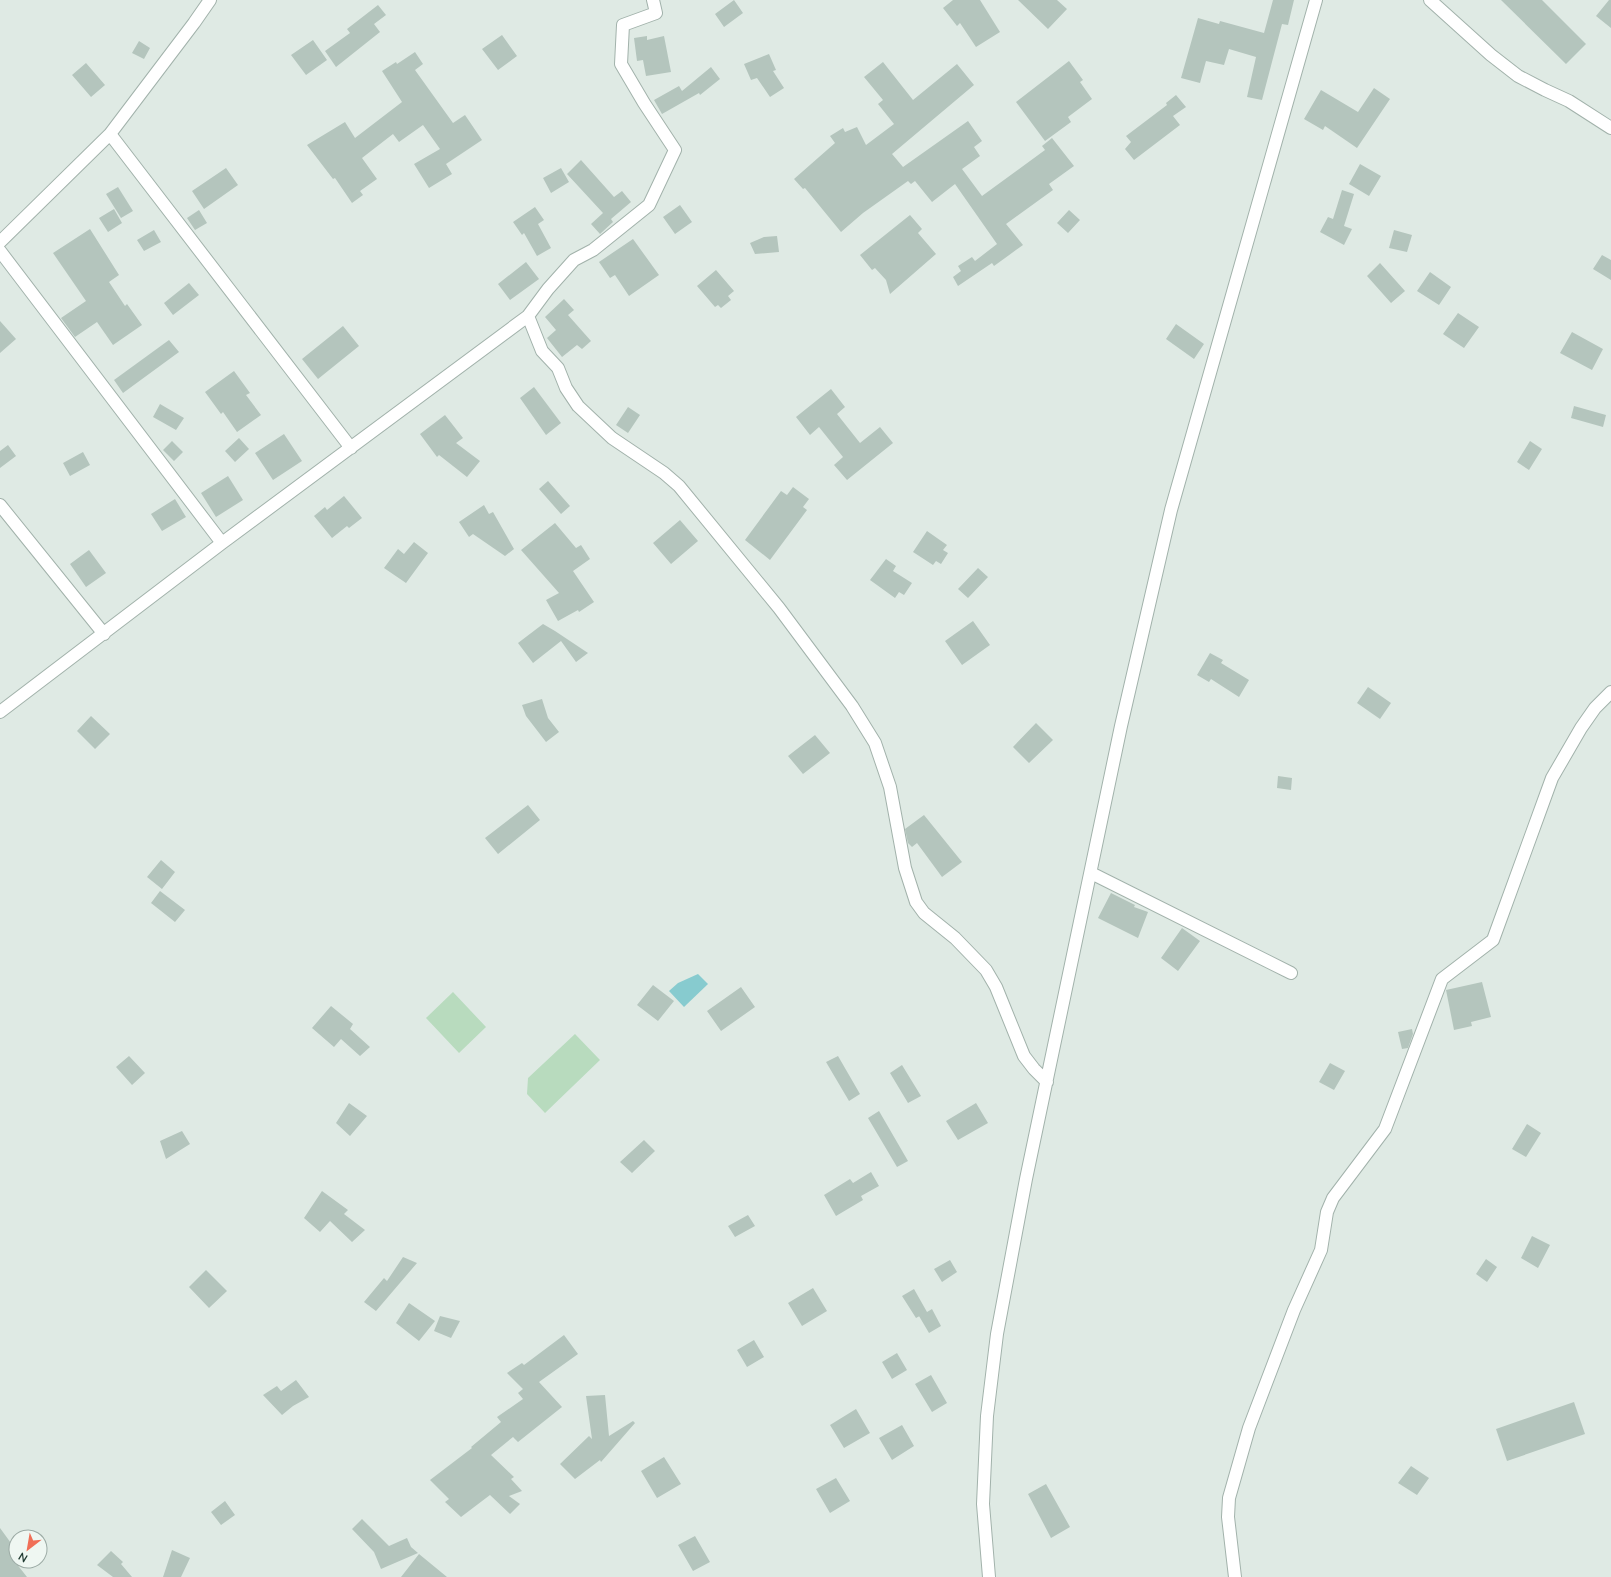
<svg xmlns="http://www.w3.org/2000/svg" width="1611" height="1577" viewBox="0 0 1611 1577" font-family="Mulish,sans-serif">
	<rect width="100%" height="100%" fill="#dfeae4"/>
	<path fill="#b8dbbe" d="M 453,992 L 486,1027 L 459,1053 L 426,1018 Z
		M 575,1034 L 600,1060 L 545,1113 L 527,1094 L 528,1078 Z"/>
	<path fill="#87cbcf" d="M 698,974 L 708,984 L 684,1007 L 669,991 L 678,983 Z"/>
	<path fill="#b4c5bd" d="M 734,0 L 743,13 L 724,27 L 715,14 Z
		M 953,0 L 980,0 L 1000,32 L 976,47 L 960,23 L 957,26 L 943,8 Z
		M 1018,0 L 1057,0 L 1067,9 L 1048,29 Z
		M 1273,0 L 1294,0 L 1288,25 L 1282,24 L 1262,100 L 1247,97 L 1256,57 L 1229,49 L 1224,65 L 1206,61 L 1200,83 L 1181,78 L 1198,18 L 1219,24 L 1220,21 L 1264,33 Z
		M 1501,0 L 1542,0 L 1586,44 L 1566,64 Z
		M 1609,0 L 1611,0 L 1611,28 L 1596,16 Z
		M 378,5 L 386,15 L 374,24 L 380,32 L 336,67 L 325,51 L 350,33 L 347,29 Z
		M 502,35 L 517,56 L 498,70 L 482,49 Z
		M 647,36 L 647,40 L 664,36 L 671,72 L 646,76 L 643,60 L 637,61 L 634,38 Z
		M 313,40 L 327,60 L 306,75 L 291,55 Z
		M 139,41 L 150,48 L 144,59 L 132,53 Z
		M 415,52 L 423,64 L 415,70 L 453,123 L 465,115 L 482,140 L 446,164 L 452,174 L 429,188 L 414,164 L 440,149 L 423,125 L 399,142 L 393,134 L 362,158 L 377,179 L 360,191 L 363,195 L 352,203 L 335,178 L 333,179 L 307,145 L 345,122 L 355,138 L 402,102 L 382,71 L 396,62 L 397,64 Z
		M 769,54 L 776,70 L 773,71 L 784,88 L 770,97 L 757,78 L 751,80 L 744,64 Z
		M 1069,61 L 1083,80 L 1080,82 L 1092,99 L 1068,117 L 1071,122 L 1045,141 L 1016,102 Z
		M 883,62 L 913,100 L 957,64 L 974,85 L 892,154 L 903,167 L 968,121 L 982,141 L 974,147 L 980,156 L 962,169 L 982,196 L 1045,150 L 1042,146 L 1052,138 L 1074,166 L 1049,184 L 1053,190 L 1006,224 L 1023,245 L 994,266 L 992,263 L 958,286 L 953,277 L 961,271 L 958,266 L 972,257 L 975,261 L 997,244 L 955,184 L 932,202 L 915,181 L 911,184 L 908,181 L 863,213 L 841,232 L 805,188 L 803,189 L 794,179 L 835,143 L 830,136 L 843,128 L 845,132 L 857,127 L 866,145 L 894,124 L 878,104 L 883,100 L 864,77 Z
		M 86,63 L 105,85 L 91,97 L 72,75 Z
		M 711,67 L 720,79 L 700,95 L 699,93 L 662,114 L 654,100 L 679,86 L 682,91 Z
		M 1374,88 L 1390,99 L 1357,148 L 1325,126 L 1323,130 L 1304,119 L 1321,90 L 1358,112 Z
		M 1176,95 L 1186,107 L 1173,116 L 1180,125 L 1134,160 L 1125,149 L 1131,142 L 1126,136 L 1167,105 L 1166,103 Z
		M 581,160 L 614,197 L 622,191 L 631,202 L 611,219 L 613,222 L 600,234 L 591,224 L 603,213 L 567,174 Z
		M 1360,164 L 1381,176 L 1369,196 L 1349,184 Z
		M 226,168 L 238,185 L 204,209 L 192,191 Z
		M 561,168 L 569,182 L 551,193 L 543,178 Z
		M 118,187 L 133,211 L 121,218 L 106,194 Z
		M 1342,190 L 1354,194 L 1344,226 L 1352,229 L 1344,245 L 1320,232 L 1328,217 L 1333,219 Z
		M 680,205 L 692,222 L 675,234 L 663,217 Z
		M 535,207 L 544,220 L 538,224 L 551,248 L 537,256 L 524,233 L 522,235 L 513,222 Z
		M 114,209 L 122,223 L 108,232 L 99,218 Z
		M 199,210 L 207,223 L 195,230 L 187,218 Z
		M 1069,210 L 1080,220 L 1068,233 L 1057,223 Z
		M 910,215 L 922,229 L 918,233 L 936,254 L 890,294 L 886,280 L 875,268 L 872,270 L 860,255 Z
		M 90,229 L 119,275 L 109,282 L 125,306 L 127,304 L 142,325 L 113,345 L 97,322 L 75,337 L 61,318 L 86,301 L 53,253 Z
		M 154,230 L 161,242 L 144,251 L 137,240 Z
		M 1394,230 L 1412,235 L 1407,252 L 1389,248 Z
		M 777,236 L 779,252 L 755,254 L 750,243 L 764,237 Z
		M 633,239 L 659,275 L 629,296 L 615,275 L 610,278 L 599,262 Z
		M 1602,255 L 1611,260 L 1611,280 L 1593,269 Z
		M 526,262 L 539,279 L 510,300 L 498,284 Z
		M 1380,263 L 1405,291 L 1391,303 L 1367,276 Z
		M 716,270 L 734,291 L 728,296 L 731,300 L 721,308 L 718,305 L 715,307 L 697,286 Z
		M 1430,272 L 1451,287 L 1439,305 L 1417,291 Z
		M 189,283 L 199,295 L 173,315 L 164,303 Z
		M 564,299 L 574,310 L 568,315 L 591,341 L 582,349 L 577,345 L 562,357 L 547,338 L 556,330 L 545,317 Z
		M 1458,313 L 1479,327 L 1464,348 L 1443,334 Z
		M 0,321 L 16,339 L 0,353 Z
		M 1176,324 L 1204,344 L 1194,359 L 1166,339 Z
		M 343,326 L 359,346 L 318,379 L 302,359 Z
		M 1572,332 L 1603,349 L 1592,370 L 1560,353 Z
		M 169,340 L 179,352 L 123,393 L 114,380 Z
		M 234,371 L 250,393 L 246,395 L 261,415 L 237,432 L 223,412 L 221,414 L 205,392 Z
		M 534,387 L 561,423 L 546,435 L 520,398 Z
		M 831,389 L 845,407 L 837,414 L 860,443 L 880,427 L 893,443 L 847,480 L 834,465 L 843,457 L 819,427 L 810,435 L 796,417 Z
		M 160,404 L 184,418 L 176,430 L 153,417 Z
		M 1574,406 L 1606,415 L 1603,427 L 1571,418 Z
		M 628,407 L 640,415 L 628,433 L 616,425 Z
		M 445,415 L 463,438 L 456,443 L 480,461 L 467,477 L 439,455 L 437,457 L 420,434 Z
		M 284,434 L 302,461 L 273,480 L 255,453 Z
		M 239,438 L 249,449 L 235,462 L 225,451 Z
		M 172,441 L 183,452 L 174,461 L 163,450 Z
		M 1530,441 L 1542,449 L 1529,470 L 1517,462 Z
		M 8,445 L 16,456 L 0,468 L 0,451 Z
		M 83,452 L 90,465 L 70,476 L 63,463 Z
		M 228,476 L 243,500 L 216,517 L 201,493 Z
		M 548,481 L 570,506 L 561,514 L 539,489 Z
		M 793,487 L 809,499 L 803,507 L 807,510 L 770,560 L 745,540 L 781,491 L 787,495 Z
		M 344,496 L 362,518 L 349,528 L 347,526 L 332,538 L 314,516 L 325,507 L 327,510 Z
		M 175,499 L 186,517 L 162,531 L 151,514 Z
		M 484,505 L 489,514 L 493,512 L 514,549 L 505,556 L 473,534 L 469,537 L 459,522 Z
		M 680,520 L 698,541 L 671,564 L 653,543 Z
		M 555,523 L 576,548 L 581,545 L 590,559 L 573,571 L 594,602 L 579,612 L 578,610 L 558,621 L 546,600 L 559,593 L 521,550 Z
		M 927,531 L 947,545 L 943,550 L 948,553 L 941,564 L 936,561 L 933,565 L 913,552 Z
		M 414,542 L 428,553 L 406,583 L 384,568 L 398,549 L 404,554 Z
		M 89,550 L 106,573 L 86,587 L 70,564 Z
		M 886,559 L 896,566 L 893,571 L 912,583 L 904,595 L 899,592 L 895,598 L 870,580 Z
		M 978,568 L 988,577 L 968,598 L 958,589 Z
		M 973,621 L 990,645 L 962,665 L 945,641 Z
		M 543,624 L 555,631 L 588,653 L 576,662 L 561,641 L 533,663 L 518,643 Z
		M 1210,653 L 1223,660 L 1221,663 L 1249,680 L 1239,697 L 1211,679 L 1209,682 L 1197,675 Z
		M 1368,687 L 1391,703 L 1380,719 L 1357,703 Z
		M 542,699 L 548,718 L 559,732 L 546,742 L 526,716 L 522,705 Z
		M 91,716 L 110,734 L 95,749 L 77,731 Z
		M 1036,723 L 1053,740 L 1029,763 L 1013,747 Z
		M 815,735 L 830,753 L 803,774 L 788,756 Z
		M 1278,776 L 1292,778 L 1291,790 L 1277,788 Z
		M 528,805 L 540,820 L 498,854 L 485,838 Z
		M 924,815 L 962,862 L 942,877 L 917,843 L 912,847 L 908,843 L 905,829 Z
		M 161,860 L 175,872 L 162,889 L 147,877 Z
		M 160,891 L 185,910 L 175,922 L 151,903 Z
		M 1111,893 L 1135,905 L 1134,907 L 1148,912 L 1138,938 L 1098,918 Z
		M 1182,928 L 1200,941 L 1178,971 L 1161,958 Z
		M 1482,982 L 1491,1017 L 1471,1022 L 1472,1026 L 1454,1030 L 1446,990 Z
		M 653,985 L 674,1001 L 658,1021 L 637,1005 Z
		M 741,987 L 755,1007 L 721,1031 L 707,1011 Z
		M 331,1006 L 353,1024 L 350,1029 L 370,1047 L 360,1056 L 341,1039 L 334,1047 L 312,1028 Z
		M 1412,1029 L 1413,1034 L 1408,1048 L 1402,1049 L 1398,1032 Z
		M 129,1056 L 145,1073 L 132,1085 L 116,1067 Z
		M 838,1056 L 860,1094 L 849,1101 L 826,1062 Z
		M 1330,1063 L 1345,1071 L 1334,1090 L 1319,1082 Z
		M 902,1065 L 921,1096 L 908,1103 L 890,1073 Z
		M 349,1103 L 367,1116 L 350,1136 L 336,1123 Z
		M 976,1103 L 988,1123 L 958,1140 L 946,1121 Z
		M 879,1111 L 908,1161 L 897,1167 L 868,1118 Z
		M 1527,1124 L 1541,1133 L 1526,1157 L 1512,1149 Z
		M 182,1131 L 190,1144 L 166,1159 L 160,1141 Z
		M 644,1140 L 655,1151 L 632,1173 L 620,1162 Z
		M 871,1172 L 879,1186 L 861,1196 L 863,1200 L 836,1216 L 824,1195 L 850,1179 L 853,1183 Z
		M 322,1191 L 348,1210 L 344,1214 L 365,1230 L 352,1242 L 330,1221 L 320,1232 L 304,1218 Z
		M 748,1215 L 755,1226 L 735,1237 L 728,1226 Z
		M 1532,1236 L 1550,1245 L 1538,1268 L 1521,1258 Z
		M 403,1257 L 417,1263 L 376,1311 L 364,1302 L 384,1278 L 387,1281 Z
		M 1486,1259 L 1497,1267 L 1487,1282 L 1476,1274 Z
		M 950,1260 L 957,1272 L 942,1282 L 934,1269 Z
		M 206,1270 L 227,1291 L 209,1308 L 189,1287 Z
		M 813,1288 L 827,1311 L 802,1326 L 788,1303 Z
		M 914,1289 L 927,1312 L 932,1309 L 941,1326 L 929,1333 L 919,1316 L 927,1312 L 916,1318 L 902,1296 Z
		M 409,1303 L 435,1321 L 419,1341 L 396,1323 Z
		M 440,1316 L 460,1321 L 451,1338 L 434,1331 Z
		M 564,1335 L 578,1354 L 539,1382 L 562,1407 L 518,1442 L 513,1437 L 491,1455 L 514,1477 L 511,1479 L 522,1491 L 509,1496 L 520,1504 L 510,1514 L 490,1495 L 461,1517 L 445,1502 L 449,1499 L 430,1480 L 472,1448 L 471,1447 L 501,1422 L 497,1417 L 523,1399 L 518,1393 L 523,1389 L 507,1373 L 522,1363 L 524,1365 Z
		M 754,1340 L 764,1357 L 747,1367 L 737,1350 Z
		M 897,1353 L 907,1370 L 892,1379 L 882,1362 Z
		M 931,1375 L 947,1403 L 932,1412 L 915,1384 Z
		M 296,1380 L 309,1397 L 293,1406 L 282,1415 L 263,1395 L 277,1386 L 281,1391 Z
		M 605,1395 L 609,1436 L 633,1421 L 635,1423 L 601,1462 L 600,1460 L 575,1479 L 560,1464 L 589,1436 L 592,1439 L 586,1396 Z
		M 1574,1402 L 1585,1434 L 1507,1461 L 1496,1429 Z
		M 856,1409 L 870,1433 L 844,1448 L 830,1425 Z
		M 902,1425 L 914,1446 L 892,1460 L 879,1438 Z
		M 664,1457 L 681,1484 L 657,1498 L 641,1471 Z
		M 1411,1466 L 1429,1478 L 1417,1495 L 1398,1483 Z
		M 836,1478 L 850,1501 L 830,1513 L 816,1489 Z
		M 1046,1484 L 1070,1527 L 1051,1538 L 1028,1494 Z
		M 225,1501 L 235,1515 L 221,1525 L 211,1512 Z
		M 362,1519 L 389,1546 L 407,1538 L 411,1547 L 418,1553 L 381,1569 L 374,1552 L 352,1529 Z
		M 0,1528 L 16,1550 L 16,1563 L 27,1577 L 0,1577 Z
		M 695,1536 L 710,1562 L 693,1571 L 678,1545 Z
		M 172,1550 L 190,1558 L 181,1577 L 163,1577 Z
		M 111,1551 L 123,1562 L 121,1564 L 132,1577 L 113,1577 L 97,1565 Z
		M 419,1554 L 447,1577 L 401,1577 Z"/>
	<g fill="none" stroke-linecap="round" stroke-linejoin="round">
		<g stroke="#a2b2ab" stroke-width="14">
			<path id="minor" d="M 1430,0 L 1491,55 L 1518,76 L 1545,90 L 1569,101 L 1611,128
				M 110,134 L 351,448
				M 0,242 L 110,134 L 194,23 L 210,0
				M 0,251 L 222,543
				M 528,316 L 542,351 L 558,368 L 566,388 L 578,406 L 612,438 L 664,473 L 679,486 L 779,608 L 852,706 L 875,743 L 890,787 L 905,868 L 916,902 L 924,913 L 955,938 L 986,970 L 996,987 L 1024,1056 L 1034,1069 L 1047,1082
				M 0,505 L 104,634
				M 0,712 L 222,543 L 528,316 L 548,289 L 574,260 L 593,250 L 649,205 L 675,150 L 644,103 L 621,64 L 623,25 L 656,13 L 653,0
				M 1091,873 L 1291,973
				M 989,1577 L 983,1504 L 987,1416 L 997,1334 L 1026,1179 L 1121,726 L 1171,510 L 1316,0
				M 1235,1577 L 1228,1517 L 1229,1498 L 1249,1428 L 1294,1310 L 1321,1250 L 1327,1212 L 1333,1198 L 1385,1129 L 1442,979 L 1493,940 L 1552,778 L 1581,728 L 1595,708 L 1611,692"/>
		</g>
		<use href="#minor" stroke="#fff" stroke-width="12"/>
	</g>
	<g transform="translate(28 1549) rotate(211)"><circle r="19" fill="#eff7f2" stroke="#9caba5"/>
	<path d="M0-3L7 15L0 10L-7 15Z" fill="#f06f57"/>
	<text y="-6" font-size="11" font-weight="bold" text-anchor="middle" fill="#203a31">N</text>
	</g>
</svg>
